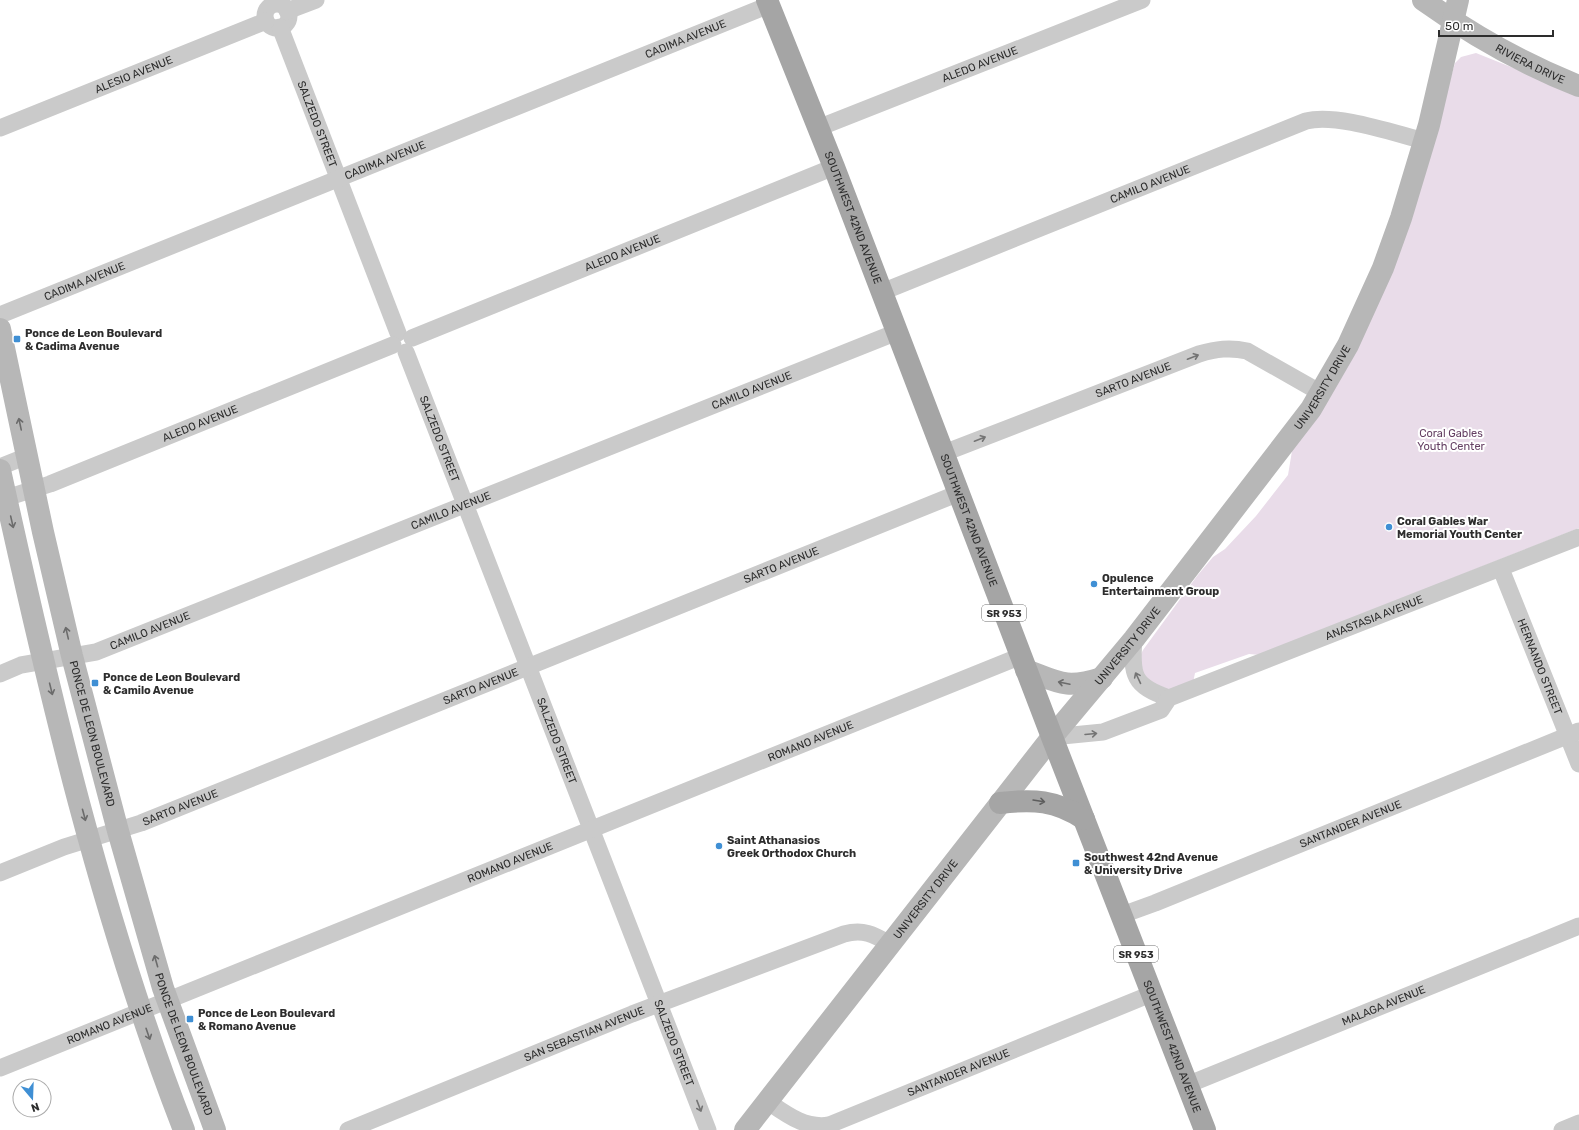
<svg xmlns="http://www.w3.org/2000/svg" width="1579" height="1130" viewBox="0 0 1579 1130" font-family="Rubik,sans-serif">
	<rect width="100%" height="100%" fill="#fff"/>
	<path fill="#e9dce9" d="M 1476,53 L 1579,94 L 1579,528 L 1260,655 L 1249,654 L 1195,673 L 1193,683 L 1165,692 L 1142,677 L 1140,656 L 1143,650 L 1197,576 L 1213,557 L 1225,549 L 1256,516 L 1288,475 L 1292,451 L 1422,176 L 1455,63 L 1461,57 Z"/>
	<g fill="none" stroke-linecap="round" stroke-linejoin="round">
		<g stroke="#cacaca" stroke-width="17">
			<circle cx="277" cy="16" r="12"/>
			<path d="M 287,11 L 316,0"/>
			<path id="s1" d="M 280,27 L 398,333"/>
			<path id="s2" d="M 0,128 L 266,21"/>
			<path id="s3" d="M 818,128 L 1142,0"/>
			<path id="s4" d="M 882,292 L 1306,121 C 1336,113 1393,133 1425,141"/>
			<path id="s5" d="M 0,315 L 769,5"/>
			<path id="s6" d="M 412,338 L 834,167"/>
			<path id="s7" d="M 406,352 L 708,1130"/>
			<path id="s8" d="M 944,453 L 1199,354 C 1216,349 1230,347 1247,351 L 1321,393"/>
			<path d="M 0,467 L 27,456"/>
			<path id="s9" d="M 6,498 L 50,484 L 393,345"/>
			<path id="s10" d="M 1501,569 L 1579,764"/>
			<path d="M 1134,639 C 1131,675 1133,686 1169,698"/>
			<path id="s11" d="M 0,674 L 21,665 L 96,652 L 897,332"/>
			<path id="s12" d="M 1052,737 L 1103,732 L 1161,710 L 1169,698 L 1579,537"/>
			<path id="s13" d="M 0,873 L 64,847 L 141,823 L 959,493"/>
			<path id="s14" d="M 1122,915 L 1155,903 L 1579,731"/>
			<path id="s15" d="M 0,1068 L 1021,656"/>
			<path id="s16" d="M 1187,1085 L 1579,926"/>
			<path id="s17" d="M 767,1101 C 786,1114 805,1129 829,1125 L 1151,994"/>
			<path id="s18" d="M 348,1130 L 632,1014 L 844,934 C 863,929 873,934 890,944"/>
			<path d="M 1562,1130 L 1579,1123"/>
		</g>
		<g stroke="#b7b7b7" stroke-width="22">
			<path id="s19" d="M 1423,0 C 1472,35 1523,64 1579,86"/>
			<path id="s20" d="M 0,329 L 43,532 L 72,656 L 118,831 L 163,988 L 215,1130"/>
			<path d="M 0,470 C 49,693 101,917 184,1130"/>
			<path d="M 1026,670 C 1060,683 1066,689 1102,678"/>
			<path id="s21" d="M 745,1130 L 1052,737 L 1134,639 L 1311,409 L 1348,345 L 1383,268 L 1401,218 L 1429,125 L 1458,0"/>
		</g>
		<g stroke="#a5a5a5" stroke-width="22">
			<path id="s22" d="M 767,0 L 834,167 L 1052,737 L 1205,1130"/>
			<path d="M 1000,803 C 1033,799 1056,800 1084,819"/>
		</g>
	</g>
	<defs><path id="oneway-shaft" d="M-6 0H5M1.5-3L5.5 0L1.5 3" fill="none" stroke-width="1.6" stroke-linecap="round" stroke-linejoin="round"/></defs>
	<g stroke="#747474">
		<use href="#oneway-shaft" transform="translate(1193 357) rotate(-21)"/>
		<use href="#oneway-shaft" transform="translate(980 439) rotate(-21)"/>
		<use href="#oneway-shaft" transform="translate(1138 678) rotate(-115)"/>
		<use href="#oneway-shaft" transform="translate(1091 734) rotate(-5)"/>
		<use href="#oneway-shaft" transform="translate(699 1106) rotate(69)"/>
	</g>
	<g stroke="#6b6b6b">
		<use href="#oneway-shaft" transform="translate(20 424) rotate(-102)"/>
		<use href="#oneway-shaft" transform="translate(12 522) rotate(77)"/>
		<use href="#oneway-shaft" transform="translate(67 633) rotate(-103)"/>
		<use href="#oneway-shaft" transform="translate(1064 683) rotate(-168)"/>
		<use href="#oneway-shaft" transform="translate(51 689) rotate(76)"/>
		<use href="#oneway-shaft" transform="translate(84 815) rotate(75)"/>
		<use href="#oneway-shaft" transform="translate(156 961) rotate(-106)"/>
		<use href="#oneway-shaft" transform="translate(148 1034) rotate(71)"/>
	</g>
	<use stroke="#5d5d5d" href="#oneway-shaft" transform="translate(1039 801) rotate(9)"/>
	<g fill="#3f8fd4" stroke="#fff" stroke-width="1.5">
		<rect x="13" y="335" width="8" height="8" rx="2"/>
		<circle cx="1389" cy="527" r="4"/>
		<circle cx="1094" cy="584" r="4"/>
		<rect x="91" y="679" width="8" height="8" rx="2"/>
		<circle cx="719" cy="846" r="4"/>
		<rect x="1072" y="859" width="8" height="8" rx="2"/>
		<rect x="186" y="1015" width="8" height="8" rx="2"/>
	</g>
	<g text-anchor="middle" stroke-width="4" stroke-linejoin="round" paint-order="stroke">
		<g fill="#fff" stroke="#6c6c6c" stroke-width="1">
			<rect x="982" y="605" width="44" height="16" rx="3"/>
			<rect x="1114" y="946" width="44" height="16" rx="3"/>
		</g>
		<g font-size="10" font-weight="bold" fill="#2d2d2d">
			<text x="1004" y="617">SR 953</text>
			<text x="1136" y="958">SR 953</text>
		</g>
		<g font-size="11" fill="#2d2d2d" stroke="#fff">
			<text dy="4" stroke="none"><textPath href="#s5" startOffset="739">CADIMA AVENUE</textPath></text>
			<text dy="4" stroke="none"><textPath href="#s19" startOffset="125">RIVIERA DRIVE</textPath></text>
			<text dy="4" stroke="none"><textPath href="#s3" startOffset="174">ALEDO AVENUE</textPath></text>
			<text dy="4" stroke="none"><textPath href="#s2" startOffset="144">ALESIO AVENUE</textPath></text>
			<text dy="4" stroke="none"><textPath href="#s1" startOffset="104">SALZEDO STREET</textPath></text>
			<text dy="4" stroke="none"><textPath href="#s5" startOffset="415">CADIMA AVENUE</textPath></text>
			<text dy="4" stroke="none"><textPath href="#s4" startOffset="289">CAMILO AVENUE</textPath></text>
			<text dy="4" stroke="none"><textPath href="#s22" startOffset="234">SOUTHWEST 42ND AVENUE</textPath></text>
			<text dy="4" stroke="none"><textPath href="#s6" startOffset="227">ALEDO AVENUE</textPath></text>
			<text dy="4" stroke="none"><textPath href="#s5" startOffset="91">CADIMA AVENUE</textPath></text>
			<text dy="4" stroke="none"><textPath href="#s8" startOffset="203">SARTO AVENUE</textPath></text>
			<text dy="4" stroke="none"><textPath href="#s21" startOffset="941">UNIVERSITY DRIVE</textPath></text>
			<text dy="4" stroke="none"><textPath href="#s11" startOffset="805">CAMILO AVENUE</textPath></text>
			<text dy="4" stroke="none"><textPath href="#s9" startOffset="208">ALEDO AVENUE</textPath></text>
			<text dy="4" stroke="none"><textPath href="#s7" startOffset="93">SALZEDO STREET</textPath></text>
			<text dy="4" stroke="none"><textPath href="#s11" startOffset="481">CAMILO AVENUE</textPath></text>
			<text dy="4" stroke="none"><textPath href="#s22" startOffset="558">SOUTHWEST 42ND AVENUE</textPath></text>
			<text dy="4" stroke="none"><textPath href="#s13" startOffset="840">SARTO AVENUE</textPath></text>
			<text dy="4" stroke="none"><textPath href="#s12" startOffset="348">ANASTASIA AVENUE</textPath></text>
			<text dy="4" stroke="none"><textPath href="#s11" startOffset="157">CAMILO AVENUE</textPath></text>
			<text dy="4" stroke="none"><textPath href="#s21" startOffset="617">UNIVERSITY DRIVE</textPath></text>
			<text dy="4" stroke="none"><textPath href="#s10" startOffset="105">HERNANDO STREET</textPath></text>
			<text dy="4" stroke="none"><textPath href="#s13" startOffset="516">SARTO AVENUE</textPath></text>
			<text dy="4" stroke="none"><textPath href="#s20" startOffset="415">PONCE DE LEON BOULEVARD</textPath></text>
			<text dy="4" stroke="none"><textPath href="#s7" startOffset="417">SALZEDO STREET</textPath></text>
			<text dy="4" stroke="none"><textPath href="#s15" startOffset="874">ROMANO AVENUE</textPath></text>
			<text dy="4" stroke="none"><textPath href="#s13" startOffset="192">SARTO AVENUE</textPath></text>
			<text dy="4" stroke="none"><textPath href="#s14" startOffset="246">SANTANDER AVENUE</textPath></text>
			<text dy="4" stroke="none"><textPath href="#s15" startOffset="550">ROMANO AVENUE</textPath></text>
			<text dy="4" stroke="none"><textPath href="#s21" startOffset="293">UNIVERSITY DRIVE</textPath></text>
			<text dy="4" stroke="none"><textPath href="#s16" startOffset="212">MALAGA AVENUE</textPath></text>
			<text dy="4" stroke="none"><textPath href="#s15" startOffset="118">ROMANO AVENUE</textPath></text>
			<text dy="4" stroke="none"><textPath href="#s18" startOffset="255">SAN SEBASTIAN AVENUE</textPath></text>
			<text dy="4" stroke="none"><textPath href="#s7" startOffset="741">SALZEDO STREET</textPath></text>
			<text dy="4" stroke="none"><textPath href="#s20" startOffset="739">PONCE DE LEON BOULEVARD</textPath></text>
			<text dy="4" stroke="none"><textPath href="#s22" startOffset="1122">SOUTHWEST 42ND AVENUE</textPath></text>
			<text dy="4" stroke="none"><textPath href="#s17" startOffset="208">SANTANDER AVENUE</textPath></text>
		</g>
		<g font-size="11" font-weight="bold" fill="#2d2d2d" stroke="#fff" text-anchor="start">
			<text x="25" y="337">Ponce de Leon Boulevard<tspan x="25" dy="13">&amp; Cadima Avenue</tspan></text>
			<text x="1397" y="525">Coral Gables War<tspan x="1397" dy="13">Memorial Youth Center</tspan></text>
			<text x="1102" y="582">Opulence<tspan x="1102" dy="13">Entertainment Group</tspan></text>
			<text x="103" y="681">Ponce de Leon Boulevard<tspan x="103" dy="13">&amp; Camilo Avenue</tspan></text>
			<text x="727" y="844">Saint Athanasios<tspan x="727" dy="13">Greek Orthodox Church</tspan></text>
			<text x="1084" y="861">Southwest 42nd Avenue<tspan x="1084" dy="13">&amp; University Drive</tspan></text>
			<text x="198" y="1017">Ponce de Leon Boulevard<tspan x="198" dy="13">&amp; Romano Avenue</tspan></text>
		</g>
		<g font-size="11" fill="#643f62" stroke="#fff">
			<text x="1451" y="437">Coral Gables<tspan x="1451" dy="13">Youth Center</tspan></text>
		</g>
	</g>
	<g transform="translate(32 1098) rotate(161)"><circle r="19" fill="#ffffff" stroke="#ababab"/>
	<path d="M0-3L7 15L0 10L-7 15Z" fill="#3f8fd4"/>
	<text y="-6" font-size="11" font-weight="bold" text-anchor="middle" fill="#2d2d2d">N</text>
	</g>
	<path d="M1439 30v6h114v-6" fill="none" stroke="#2d2d2d" stroke-width="2"/>
	<text x="1445" y="30" font-size="12" fill="#2d2d2d" stroke="#ffffff" stroke-width="3" paint-order="stroke">50 m</text>
</svg>
